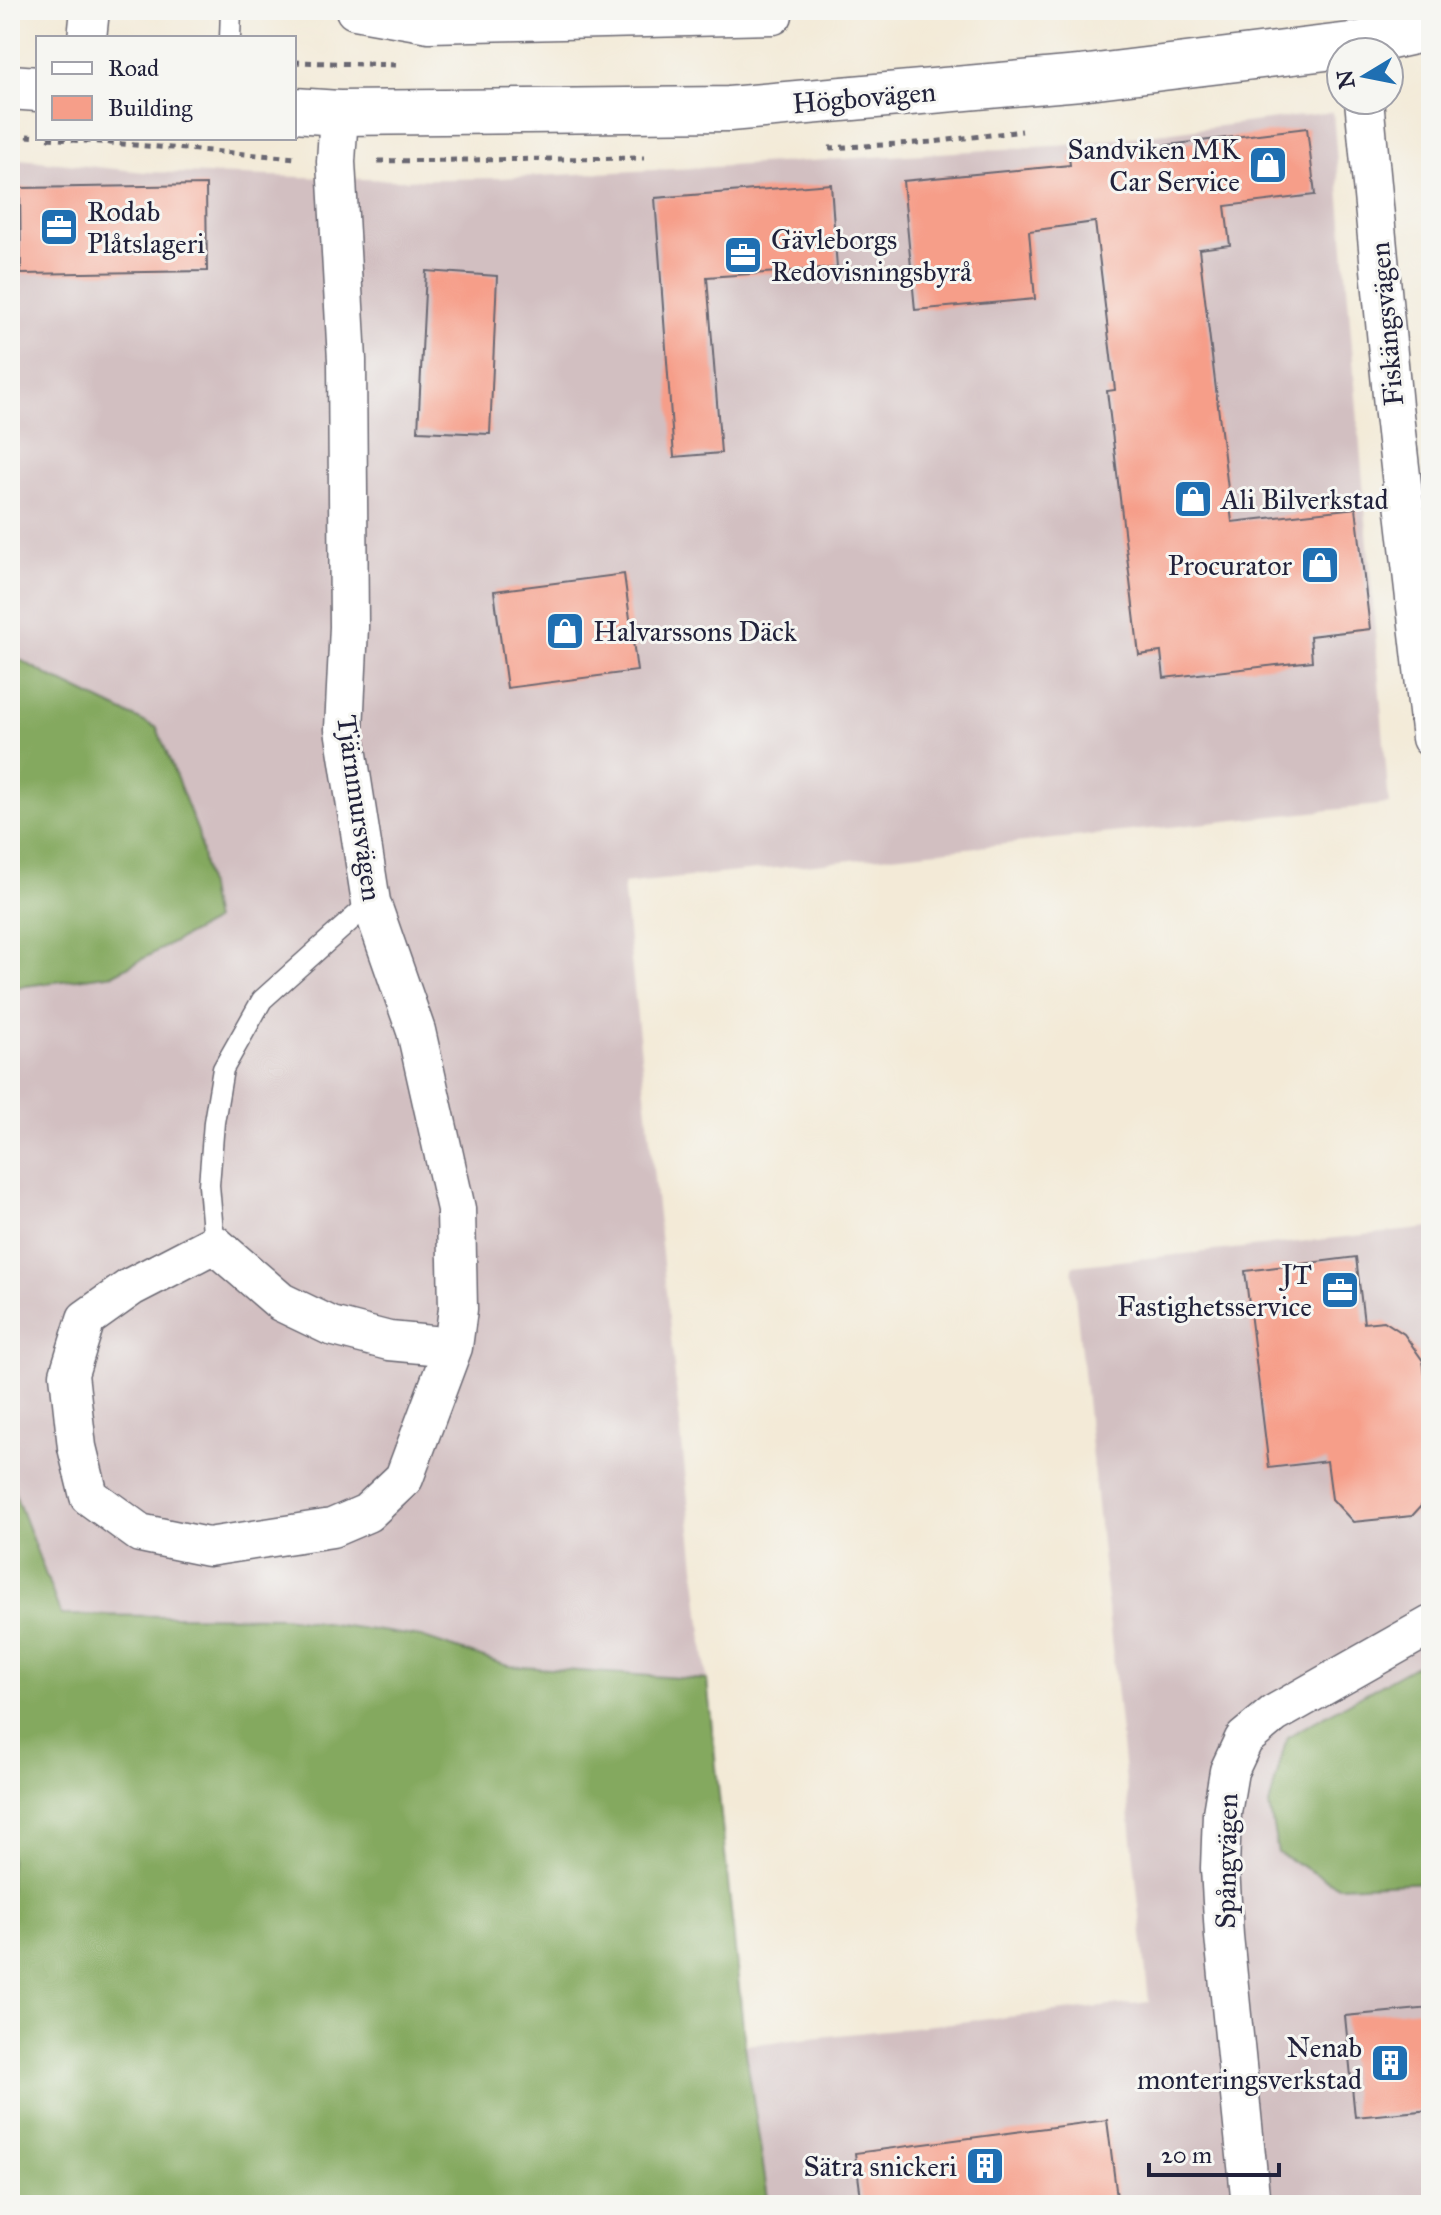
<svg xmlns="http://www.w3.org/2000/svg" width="1441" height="2215" viewBox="0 0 1441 2215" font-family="'IM FELL Great Primer',serif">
	<rect width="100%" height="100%" fill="#f6f6f2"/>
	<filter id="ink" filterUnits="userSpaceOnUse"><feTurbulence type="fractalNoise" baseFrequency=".0125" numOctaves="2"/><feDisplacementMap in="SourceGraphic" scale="16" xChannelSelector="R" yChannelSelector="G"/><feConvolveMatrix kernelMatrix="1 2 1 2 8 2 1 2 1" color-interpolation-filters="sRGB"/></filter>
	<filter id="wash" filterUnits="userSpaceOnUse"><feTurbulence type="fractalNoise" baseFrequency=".006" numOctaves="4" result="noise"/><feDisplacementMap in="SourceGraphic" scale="32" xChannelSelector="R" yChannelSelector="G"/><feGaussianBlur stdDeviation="1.8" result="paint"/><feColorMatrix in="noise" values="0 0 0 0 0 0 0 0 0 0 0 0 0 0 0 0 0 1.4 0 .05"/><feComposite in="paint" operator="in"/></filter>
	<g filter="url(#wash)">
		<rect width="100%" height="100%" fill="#f3ead7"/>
		<path fill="#d2bfc1" d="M 1333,112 L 1389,804 L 623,884 L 707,1680 L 508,1666 L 421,1637 L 283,1617 L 60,1615 L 10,1481 L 10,988 L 114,974 L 51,677 L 10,654 L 10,158 L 145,172 L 394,180 L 499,178 L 713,167 L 1068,145 Z
			M 1431,1228 L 1431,1657 L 1287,1737 L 1338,1886 L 1431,1882 L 1431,2205 L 769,2205 L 745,2045 L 1149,2002 L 1072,1266 Z"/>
		<path fill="#84a95e" stroke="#53664c" stroke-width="2" d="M 10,654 L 51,677 L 157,728 L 198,832 L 214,921 L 114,974 L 10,988 Z
			M 10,1481 L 61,1615 L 283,1617 L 421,1637 L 508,1666 L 707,1680 L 745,2045 L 769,2205 L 10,2205 Z
			M 1431,1657 L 1431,1882 L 1338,1886 L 1278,1853 L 1269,1806 L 1287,1737 Z"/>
		<g id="blocks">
			<path fill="#f69e89" d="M 1307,128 L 1315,195 L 1225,206 L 1230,245 L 1199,249 L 1232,522 L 1356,508 L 1370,629 L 1310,636 L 1312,661 L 1164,678 L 1161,652 L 1139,655 L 1107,391 L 1115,390 L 1095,222 L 1029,231 L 1035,299 L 915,310 L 903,181 L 1070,165 L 1069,157 Z
				M 831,184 L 837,268 L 707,277 L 721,453 L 674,457 L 655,198 Z
				M 206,185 L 207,271 L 21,274 L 20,188 Z
				M 426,271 L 497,276 L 490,434 L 418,431 Z
				M 624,574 L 637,671 L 507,688 L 494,591 Z
				M 1356,1257 L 1364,1323 L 1384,1321 L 1404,1334 L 1423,1361 L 1431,1420 L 1431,1495 L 1412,1516 L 1353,1522 L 1332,1499 L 1327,1461 L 1269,1468 L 1245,1271 Z
				M 1431,2008 L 1431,2110 L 1355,2117 L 1345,2016 Z
				M 1107,2120 L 1118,2205 L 862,2205 L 855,2153 Z"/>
		</g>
	</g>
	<g filter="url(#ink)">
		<use href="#blocks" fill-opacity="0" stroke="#6b6872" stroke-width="2"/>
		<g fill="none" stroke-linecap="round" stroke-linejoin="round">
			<g stroke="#6b6872" stroke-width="23">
				<path id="lane" d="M 230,38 L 231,10
					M 214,1244 L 209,1185 L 214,1122 L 223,1069 L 262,1000 L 371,902"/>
			</g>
			<g stroke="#6b6872" stroke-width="41">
				<path id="street" d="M 355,10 L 429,23 L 773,15
					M 87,38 L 90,10
					M 1364,100 L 1393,406 L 1431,738
					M 339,113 L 336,162 L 347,360 L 349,627 L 344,729 L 371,902 L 416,1031 L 456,1209 L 458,1309 L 453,1347 L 404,1478 L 367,1513 L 332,1528 L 208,1547 L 140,1533 L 89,1496 L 77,1447 L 69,1374 L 86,1319 L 131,1287 L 214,1244 L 281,1302 L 331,1326 L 389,1341 L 453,1347
					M 1251,2205 L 1224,1936 L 1220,1868 L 1222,1813 L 1229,1771 L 1244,1739 L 1274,1714 L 1431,1625"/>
			</g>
			<g stroke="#6b6872" stroke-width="47">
				<path id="secondary" d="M 10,87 L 38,89
					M 294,110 L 339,113 L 729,109 L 1080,78 L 1359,44 L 1431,28"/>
			</g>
			<path stroke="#6b6872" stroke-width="5" stroke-dasharray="6 6" stroke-linecap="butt" d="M 294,62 L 397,65
				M 15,135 L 38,137
				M 48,138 L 296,158
				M 829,148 L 933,142 L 1022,131
				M 378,161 L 644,158"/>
			<use href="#lane" stroke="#fff" stroke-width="20"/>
			<use href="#street" stroke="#fff" stroke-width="38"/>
			<use href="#secondary" stroke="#fff" stroke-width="44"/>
		</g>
	</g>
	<defs>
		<g id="shop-square" transform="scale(2)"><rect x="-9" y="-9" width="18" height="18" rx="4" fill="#1f6fb2" stroke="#f6f6f2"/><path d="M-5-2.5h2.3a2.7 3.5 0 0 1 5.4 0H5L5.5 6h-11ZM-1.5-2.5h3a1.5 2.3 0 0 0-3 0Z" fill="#fff"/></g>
		<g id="office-square" transform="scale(2)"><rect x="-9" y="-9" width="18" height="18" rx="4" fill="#1f6fb2" stroke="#f6f6f2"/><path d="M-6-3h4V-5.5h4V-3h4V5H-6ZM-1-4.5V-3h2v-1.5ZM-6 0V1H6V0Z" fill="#fff"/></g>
		<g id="building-square" transform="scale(2)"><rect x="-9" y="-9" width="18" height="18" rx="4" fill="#1f6fb2" stroke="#f6f6f2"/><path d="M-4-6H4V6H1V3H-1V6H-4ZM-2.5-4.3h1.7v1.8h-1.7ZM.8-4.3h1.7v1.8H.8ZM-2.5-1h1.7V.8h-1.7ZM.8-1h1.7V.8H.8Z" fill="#fff"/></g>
	</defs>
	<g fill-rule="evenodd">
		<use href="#shop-square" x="1268" y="165"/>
		<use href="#office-square" x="59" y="227"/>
		<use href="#office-square" x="743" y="255"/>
		<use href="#shop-square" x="1193" y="499"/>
		<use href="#shop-square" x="1320" y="565"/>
		<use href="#shop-square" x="565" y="631"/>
		<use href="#office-square" x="1340" y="1290"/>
		<use href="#building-square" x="1390" y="2063"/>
		<use href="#building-square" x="985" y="2166"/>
	</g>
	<g text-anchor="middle" stroke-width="6" stroke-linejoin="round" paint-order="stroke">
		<g font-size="28" fill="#22223b" stroke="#f6f6f2">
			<text transform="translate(864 97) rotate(-5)" y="10">Högbovägen</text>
			<text transform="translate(1386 324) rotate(-95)" y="10">Fiskängsvägen</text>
			<text transform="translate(360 808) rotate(82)" y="10">Tjärnmursvägen</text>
			<text transform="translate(1226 1861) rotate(-89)" y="10">Spångvägen</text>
		</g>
		<g font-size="28" fill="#22223b" stroke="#f6f6f2" text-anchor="end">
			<text x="1240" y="159">Sandviken MK<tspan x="1240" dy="32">Car Service</tspan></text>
			<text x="87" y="221" text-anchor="start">Rodab<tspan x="87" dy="32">Plåtslageri</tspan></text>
			<text x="771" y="249" text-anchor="start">Gävleborgs<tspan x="771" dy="32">Redovisningsbyrå</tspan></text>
			<text x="1221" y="509" text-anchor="start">Ali Bilverkstad</text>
			<text x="1292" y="575">Procurator</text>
			<text x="593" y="641" text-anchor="start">Halvarssons Däck</text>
			<text x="1312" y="1284">JT<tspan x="1312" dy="32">Fastighetsservice</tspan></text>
			<text x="1362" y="2057">Nenab<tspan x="1362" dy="32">monteringsverkstad</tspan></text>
			<text x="957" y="2176">Sätra snickeri</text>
		</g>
	</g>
	<rect width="1441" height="2215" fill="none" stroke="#f6f6f2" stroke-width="40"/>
	<rect x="36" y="36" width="260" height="104" fill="#f6f6f2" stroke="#a1a1a9" stroke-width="2"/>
	<rect x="52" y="62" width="40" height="12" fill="#ffffff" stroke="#a1a1a9" stroke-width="2"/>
	<text x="108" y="76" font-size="24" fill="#22223b">Road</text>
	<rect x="52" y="96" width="40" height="24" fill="#f69e89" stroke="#a1a1a9" stroke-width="2"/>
	<text x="108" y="116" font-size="24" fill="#22223b">Building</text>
	<g transform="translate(1365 76) rotate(260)"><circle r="38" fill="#f6f6f2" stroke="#a1a1a9" stroke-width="2"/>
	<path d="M0-6L14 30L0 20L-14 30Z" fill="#1f6fb2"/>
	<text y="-12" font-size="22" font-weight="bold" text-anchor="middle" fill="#22223b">N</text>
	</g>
	<path d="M1149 2163v12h130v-12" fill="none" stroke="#22223b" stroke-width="4"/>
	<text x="1161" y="2163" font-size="24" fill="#22223b" stroke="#f6f6f2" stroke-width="6" paint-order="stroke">20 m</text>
</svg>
